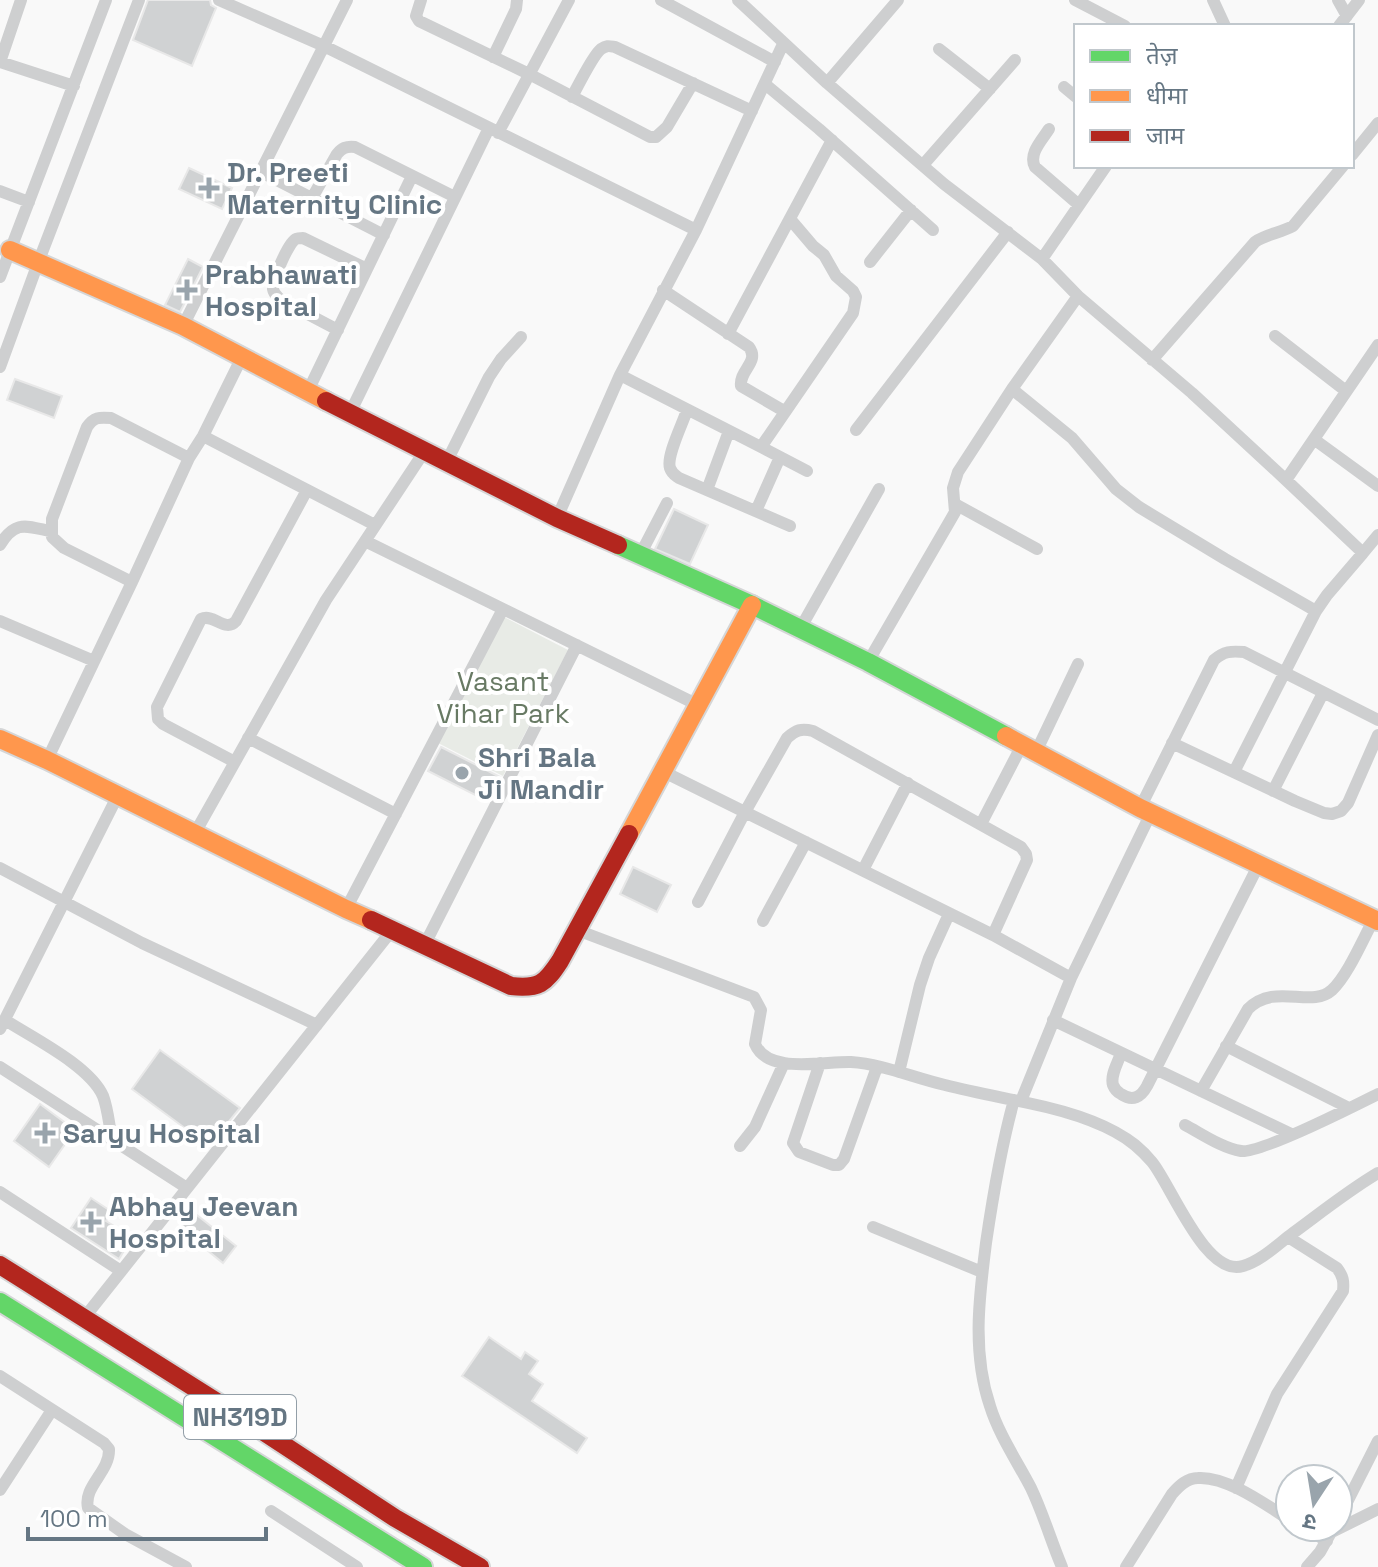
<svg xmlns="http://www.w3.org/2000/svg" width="1378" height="1567" viewBox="0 0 1378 1567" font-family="'Space Grotesk','Noto Sans Devanagari',sans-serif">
	<rect width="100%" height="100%" fill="#f9f9f9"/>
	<path fill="#e8ebe6" d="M 504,617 L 568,650 L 503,776 L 438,743 Z"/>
	<path fill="#d0d2d3" stroke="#e8e8e8" stroke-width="2" d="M 148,0 L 210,0 L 211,5 L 216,8 L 192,66 L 133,40 Z
		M 189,168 L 232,188 L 222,209 L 179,189 Z
		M 188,259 L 203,267 L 180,312 L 165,305 Z
		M 15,379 L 62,396 L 54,418 L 7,400 Z
		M 674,509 L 708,525 L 690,564 L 655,549 Z
		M 441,747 L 500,777 L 487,801 L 428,771 Z
		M 633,867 L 671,885 L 657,912 L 620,894 Z
		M 160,1050 L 240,1108 L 209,1146 L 132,1089 Z
		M 40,1104 L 75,1130 L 49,1167 L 14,1141 Z
		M 91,1198 L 112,1212 L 106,1221 L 132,1237 L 119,1259 L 71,1228 Z
		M 193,1212 L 236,1246 L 223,1263 L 180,1228 Z
		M 489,1337 L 521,1359 L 525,1352 L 538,1361 L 529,1374 L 543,1384 L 532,1401 L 587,1438 L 577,1453 L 462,1376 Z"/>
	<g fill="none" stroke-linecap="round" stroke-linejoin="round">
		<g stroke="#d5d6d7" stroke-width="22">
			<path id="fast" d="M 618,545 L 752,605 L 868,662 L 1006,736
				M 0,1302 L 423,1567"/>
		</g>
		<g stroke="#d5d6d7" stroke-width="22">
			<path id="slow" d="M 10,250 L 183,326 L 326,401
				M 1006,736 L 1140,808 L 1378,921
				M 0,739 L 47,760 L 346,909 L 371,920
				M 629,834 L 752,605"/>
		</g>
		<g stroke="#d5d6d7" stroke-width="22">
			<path id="jam" d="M 326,401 L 557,518 L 618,545
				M 371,920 L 511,986 C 539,989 545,984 560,961 L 629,834
				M 0,1265 L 258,1428 L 395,1518 L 480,1567"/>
		</g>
		<path stroke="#cecfd0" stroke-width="12" d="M 219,0 L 324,46 L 696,230
			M 421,0 L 416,16 L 419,21 L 529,74 L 650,137 L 656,137 L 667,127 L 693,83
			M 661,0 L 775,62
			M 738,0 L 827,83 L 944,184 L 1042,259 L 1078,296 L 1192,393 L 1286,480 L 1363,553 L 1378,535
			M 1075,0 L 1125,26
			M 1213,0 L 1225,26
			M 1338,0 L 1347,16
			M 1339,26 L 1359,0
			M 939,49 L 990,89
			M 493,57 L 516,9 L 517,0
			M 0,62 L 74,86
			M 0,62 L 21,0
			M 827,83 L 898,0
			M 765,84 L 819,129 L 933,230
			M 1064,87 L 1076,97
			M 572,97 C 578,86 593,55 601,49 C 607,45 609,46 615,47 L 752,111
			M 1049,129 C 1042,140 1028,154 1035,167 L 1079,205
			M 498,133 L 569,0
			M 1352,155 L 1378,123
			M 923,165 L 1015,60
			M 261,172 L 384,235
			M 0,191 L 29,202
			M 312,198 L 337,154 C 342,148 346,146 355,147 L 455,197
			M 1042,259 L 1106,166
			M 870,262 L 911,210
			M 0,277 L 106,0
			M 663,290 L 749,347 C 760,362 739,370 741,386 L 784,411
			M 183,326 L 347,0
			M 338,330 L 281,300 C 277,296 274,295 273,289 C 272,281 289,241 296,239 C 298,238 300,238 303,238 L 367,269
			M 728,334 L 832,140
			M 1275,336 L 1346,391
			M 1152,360 L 1255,242 C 1267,234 1280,233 1293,226 L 1343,166
			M 0,367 L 38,263 L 139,0
			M 620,375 L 761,447 L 853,313 L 856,297 L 853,291 L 836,276 L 824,255 L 813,246 L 790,219
			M 1012,389 L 1072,438 L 1116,489 L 1139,507 L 1225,559 L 1316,611
			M 308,391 L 412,176
			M 687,410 C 683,423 666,456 670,468 C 672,474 675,475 679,478 L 790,526
			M 350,413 L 489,128
			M 856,430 L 1008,232
			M 203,436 L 375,525
			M 1315,440 L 1378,486
			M 761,447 L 807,471
			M 446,463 L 489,377 L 501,359 L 521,337
			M 1286,480 L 1378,345
			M 707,490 L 729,431
			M 955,504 L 1037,549
			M 756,511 L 780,457
			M 557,518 L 620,375 L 696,230 L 783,44
			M 365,541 L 698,705
			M 0,545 C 15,520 26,526 50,531
			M 640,555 L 667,503
			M 132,582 L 64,548 L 52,537 L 52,519 L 87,427 C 94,417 99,417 111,418 L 189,458
			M 0,621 L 94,661
			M 800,629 L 879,489
			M 868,662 L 951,519 L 955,512 L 953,488 L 958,472 L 1012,389 L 1078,296
			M 248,738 L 396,814
			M 1172,743 L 1295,801 L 1324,813 L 1332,814 L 1341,811 L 1348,803 L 1378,735
			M 1036,752 L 1078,664
			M 47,760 L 132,582 L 189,458 L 203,436 L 242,357
			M 235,762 L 163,724 L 158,719 L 157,707 L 201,619 C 214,613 225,633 236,621 L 307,490
			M 662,771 L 993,935 L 1071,978
			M 1234,772 L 1316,611 L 1327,595 L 1363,553
			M 1273,791 L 1323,693
			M 1140,808 L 1214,660 C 1224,651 1231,651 1244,652 L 1378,720
			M 981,824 L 1022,745
			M 195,833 L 326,600 L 424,452
			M 0,868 L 142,943 L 317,1025
			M 863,870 L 908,783
			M 698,902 L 745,812 L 787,738 C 796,730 801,728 813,731 L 1021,847 L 1026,854 L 1027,860 L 993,935
			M 346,909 L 503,609
			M 763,921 L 806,842
			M 577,930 L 754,997 L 761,1010 L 755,1044 C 768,1075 824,1061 851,1062 C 883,1064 914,1078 945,1085 C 972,1092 1000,1097 1028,1103 C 1062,1110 1108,1123 1135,1145 C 1141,1150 1147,1156 1152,1162 C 1171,1185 1206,1278 1243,1266 C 1260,1261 1275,1247 1289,1236 C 1318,1215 1346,1192 1378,1173
			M 425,944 L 577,645
			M 5,1020 C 33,1038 90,1066 103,1096 C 108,1109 109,1125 112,1139
			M 1053,1020 L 1291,1134
			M 0,1029 L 118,795
			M 1226,1046 L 1349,1108
			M 1121,1053 C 1118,1063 1110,1075 1113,1085 C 1115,1090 1117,1092 1121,1094 C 1133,1102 1141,1097 1147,1086 L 1259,864
			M 820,1063 L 793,1143 L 799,1152 L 833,1165 L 839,1165 L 844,1159 L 877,1067
			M 0,1067 L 187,1188
			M 899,1072 L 920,985 L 929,958 L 949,914
			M 1201,1091 L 1248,1009 C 1275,982 1311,1009 1332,990 C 1348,975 1363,939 1374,919
			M 1014,1100 C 1001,1147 993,1195 986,1243 C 979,1298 972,1353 990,1406 C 999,1435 1017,1461 1031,1488 C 1043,1513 1051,1541 1062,1567
			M 1021,1101 L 1071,978 L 1151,813
			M 1185,1125 C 1202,1134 1222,1148 1241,1151 C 1260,1154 1356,1105 1378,1094
			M 740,1146 L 755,1127 L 784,1063
			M 0,1192 L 121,1271
			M 873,1227 L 982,1272
			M 84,1318 L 393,929
			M 0,1376 L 104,1443 L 109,1449 C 110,1472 83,1486 88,1508 L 125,1534 L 186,1567
			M 1236,1488 L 1277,1394 L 1343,1291 C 1344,1281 1343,1276 1337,1268 L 1288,1237
			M 0,1490 L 52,1410
			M 271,1511 L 357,1567
			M 1338,1520 L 1378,1441
			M 1303,1527 L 1327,1541
			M 1332,1532 L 1378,1509
			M 1126,1567 L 1172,1494 C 1179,1486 1187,1478 1198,1478 C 1227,1476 1266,1505 1290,1520
			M 1307,1567 L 1320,1552 L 1334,1527"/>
		<use href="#fast" stroke="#63d668" stroke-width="18"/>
		<use href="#slow" stroke="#ff974d" stroke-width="18"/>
		<use href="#jam" stroke="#b3261e" stroke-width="18"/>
	</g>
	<g fill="#99a4ac" stroke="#fff" stroke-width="3">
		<path d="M205 176h8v8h8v8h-8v8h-8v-8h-8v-8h8z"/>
		<path d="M183 278h8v8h8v8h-8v8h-8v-8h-8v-8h8z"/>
		<circle cx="462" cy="773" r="8"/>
		<path d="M41 1121h8v8h8v8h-8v8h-8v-8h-8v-8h8z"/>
		<path d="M87 1210h8v8h8v8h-8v8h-8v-8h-8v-8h8z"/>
	</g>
	<g text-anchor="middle" stroke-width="8" stroke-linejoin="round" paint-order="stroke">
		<rect fill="#fff" stroke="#939fa8" stroke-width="2" x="184" y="1395" width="112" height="44" rx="6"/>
		<g font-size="26" font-weight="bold" fill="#657683">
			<text x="240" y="1426">NH319D</text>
		</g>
		<g font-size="28" font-weight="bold" fill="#657683" stroke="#fff" text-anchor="start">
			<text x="227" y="182">Dr. Preeti<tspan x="227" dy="32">Maternity Clinic</tspan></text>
			<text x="205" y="284">Prabhawati<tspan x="205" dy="32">Hospital</tspan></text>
			<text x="478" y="767">Shri Bala<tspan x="478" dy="32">Ji Mandir</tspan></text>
			<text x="63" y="1143">Saryu Hospital</text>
			<text x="109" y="1216">Abhay Jeevan<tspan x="109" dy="32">Hospital</tspan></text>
		</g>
		<g font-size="28" fill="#687a64" stroke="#fff">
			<text x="503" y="691">Vasant<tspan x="503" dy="32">Vihar Park</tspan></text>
		</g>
	</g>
	<rect x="1074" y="24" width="280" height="144" fill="#ffffff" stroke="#c1c8cd" stroke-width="2"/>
	<rect x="1090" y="50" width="40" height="12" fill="#63d668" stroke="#c1c8cd" stroke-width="2"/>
	<text x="1146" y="64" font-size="24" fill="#657683">तेज़</text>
	<rect x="1090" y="90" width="40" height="12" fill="#ff974d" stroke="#c1c8cd" stroke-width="2"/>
	<text x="1146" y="104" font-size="24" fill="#657683">धीमा</text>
	<rect x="1090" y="130" width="40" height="12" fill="#b3261e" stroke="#c1c8cd" stroke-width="2"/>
	<text x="1146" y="144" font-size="24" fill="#657683">जाम</text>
	<g transform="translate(1314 1503) rotate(192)"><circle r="38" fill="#ffffff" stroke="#c1c8cd" stroke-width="2"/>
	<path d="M0-6L14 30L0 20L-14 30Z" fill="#99a4ac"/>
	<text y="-12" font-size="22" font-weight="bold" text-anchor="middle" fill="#657683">उ</text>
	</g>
	<path d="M28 1527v12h238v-12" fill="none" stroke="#657683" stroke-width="4"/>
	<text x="40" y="1527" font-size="24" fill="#657683" stroke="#ffffff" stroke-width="6" paint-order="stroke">100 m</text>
</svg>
